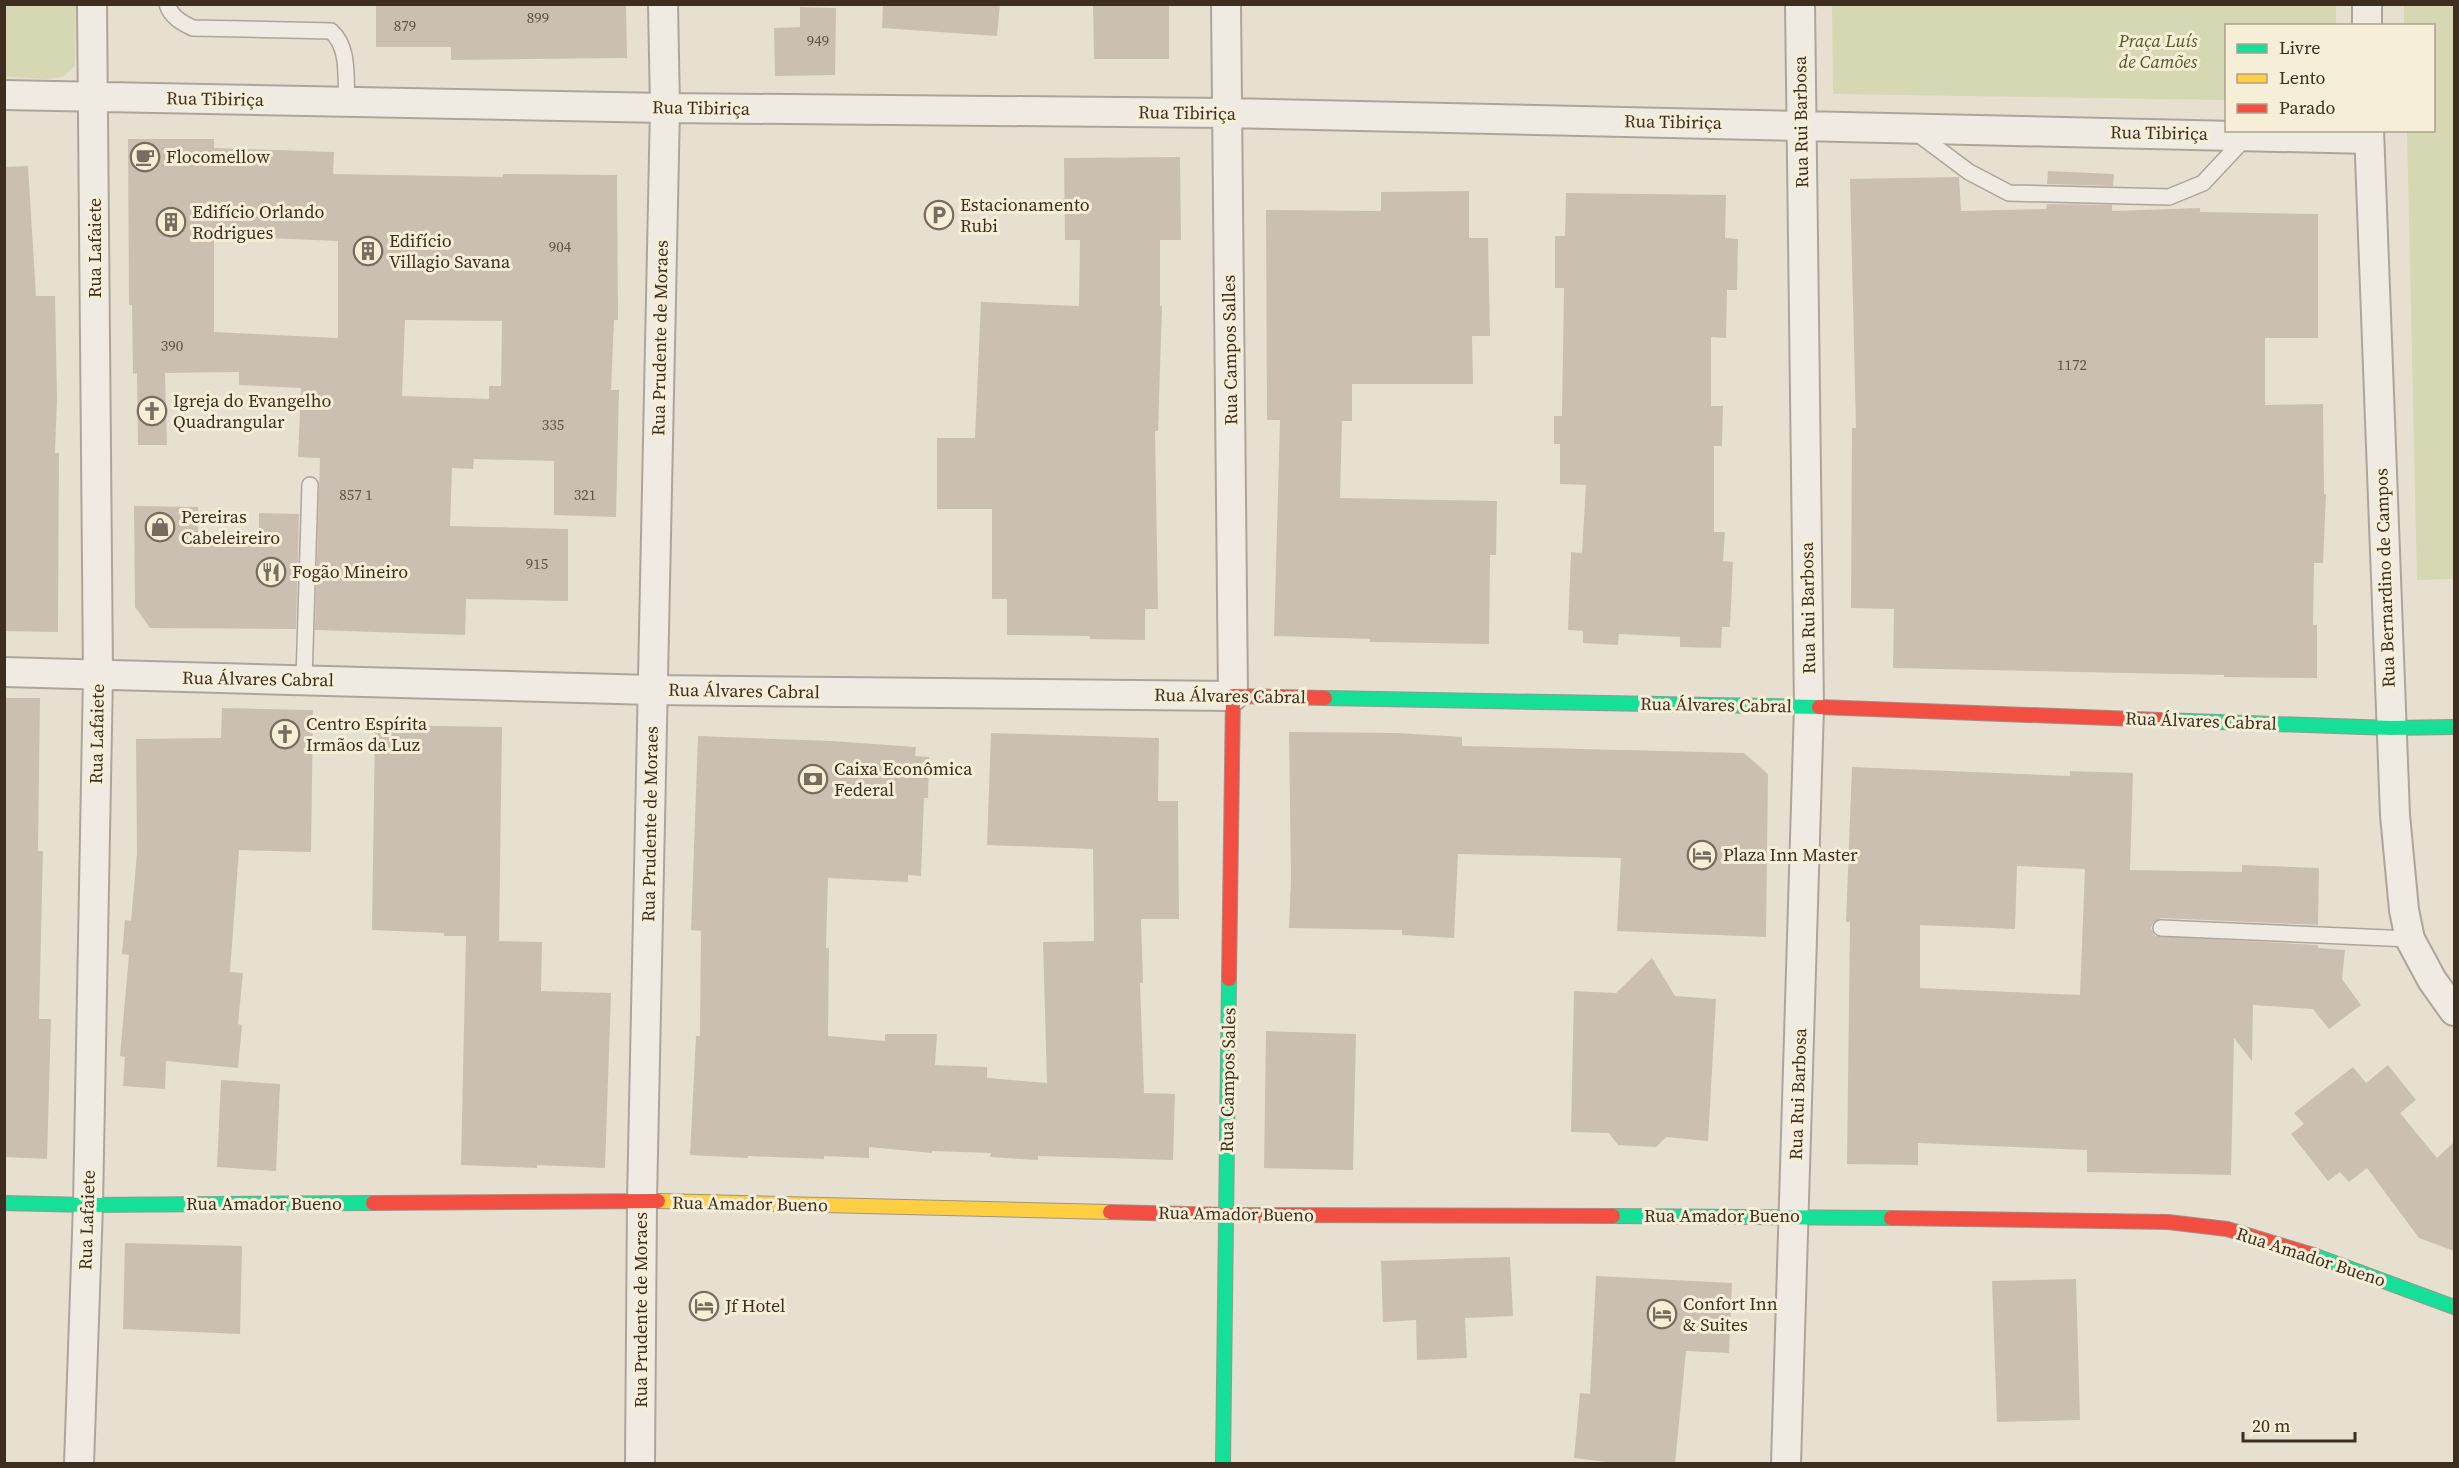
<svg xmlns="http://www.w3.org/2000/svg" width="2459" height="1468" viewBox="0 0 2459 1468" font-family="'Source Serif 4',serif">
	<rect width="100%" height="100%" fill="#e7e0d1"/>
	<path fill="#d6d7b3" d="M 5,4 L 76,5 L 75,66 L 63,77 L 47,79 L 5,77 Z
		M 2336,4 L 2336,25 L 2226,26 L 2226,100 L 1833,94 L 1832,5 Z
		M 2404,5 L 2454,5 L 2454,579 L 2417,580 L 2407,131 L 2434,130 L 2434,26 L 2404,25 Z"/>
	<path fill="#cbbfb2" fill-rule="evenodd" d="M 376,4 L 626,4 L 627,58 L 451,60 L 451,47 L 376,47 Z
		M 883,4 L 1000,4 L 997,36 L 882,28 Z
		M 1093,4 L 1169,4 L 1169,59 L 1094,59 Z
		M 800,7 L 836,8 L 835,75 L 775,76 L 774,28 L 800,27 Z
		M 128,139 L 214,139 L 214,148 L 334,152 L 333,174 L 503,177 L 503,174 L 617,175 L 618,320 L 614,320 L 611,390 L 619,390 L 616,517 L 554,515 L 554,461 L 474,459 L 473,469 L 452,468 L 450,526 L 568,529 L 568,601 L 466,599 L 465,635 L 315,630 L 320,458 L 298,457 L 301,388 L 239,385 L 239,372 L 165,373 L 167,445 L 138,445 L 137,373 L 133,374 L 132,305 L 129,305 ZM 214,236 L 338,241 L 338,338 L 214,332 ZM 405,320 L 502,321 L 501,386 L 489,386 L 489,399 L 402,396 Z
		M 1180,157 L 1181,240 L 1160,240 L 1160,306 L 1162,306 L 1158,431 L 1155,431 L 1158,609 L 1145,609 L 1145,640 L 1090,639 L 1090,636 L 1007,635 L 1007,599 L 992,599 L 992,509 L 937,509 L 937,438 L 975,438 L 981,302 L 1079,306 L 1080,240 L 1065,240 L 1064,158 Z
		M 28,166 L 36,296 L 55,296 L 57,398 L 55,453 L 59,453 L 58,632 L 4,631 L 4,167 Z
		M 2048,171 L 2114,174 L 2113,186 L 2047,184 Z
		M 1959,177 L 1961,211 L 2046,209 L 2047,204 L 2112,205 L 2112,211 L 2200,208 L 2200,212 L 2318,214 L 2318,338 L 2265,338 L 2265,405 L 2323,404 L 2324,494 L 2326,494 L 2323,563 L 2314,563 L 2313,625 L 2317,625 L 2317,678 L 2224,677 L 2224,675 L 1893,668 L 1894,609 L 1851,608 L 1852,428 L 1856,428 L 1850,179 Z
		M 1469,191 L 1469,238 L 1488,238 L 1490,336 L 1472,336 L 1473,384 L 1352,384 L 1352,421 L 1342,421 L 1340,498 L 1497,501 L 1496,555 L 1490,555 L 1489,644 L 1370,642 L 1370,639 L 1274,636 L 1280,420 L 1267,420 L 1266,210 L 1381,211 L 1381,192 Z
		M 1566,193 L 1726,195 L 1725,238 L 1738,239 L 1737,290 L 1727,290 L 1726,338 L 1711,337 L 1711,406 L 1723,406 L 1722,446 L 1714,446 L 1714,532 L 1725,532 L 1723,561 L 1733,562 L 1730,627 L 1722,627 L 1721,648 L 1680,647 L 1680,637 L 1619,634 L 1618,645 L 1583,643 L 1583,631 L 1568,630 L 1571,552 L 1582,553 L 1586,485 L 1560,484 L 1560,444 L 1554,444 L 1554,416 L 1562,416 L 1564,288 L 1555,288 L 1555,236 L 1565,236 Z
		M 134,506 L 198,507 L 198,533 L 259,533 L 259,513 L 299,514 L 296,629 L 150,628 L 135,607 Z
		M 4,698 L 40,698 L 38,851 L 43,851 L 39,1019 L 51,1019 L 47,1159 L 4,1157 Z
		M 222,708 L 313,710 L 311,852 L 239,850 L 230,972 L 243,973 L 238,1024 L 242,1025 L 238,1068 L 166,1061 L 165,1089 L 123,1086 L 125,1057 L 120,1056 L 129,955 L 122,954 L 125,920 L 131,921 L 137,853 L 136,739 L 221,738 Z
		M 375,725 L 502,727 L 499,941 L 542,942 L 541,991 L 611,993 L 605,1168 L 537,1165 L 537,1168 L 461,1165 L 466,936 L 444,936 L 444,933 L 372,930 Z
		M 1289,732 L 1398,733 L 1462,737 L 1462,746 L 1744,753 L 1768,774 L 1766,937 L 1617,931 L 1621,858 L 1458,854 L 1454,938 L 1402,935 L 1402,930 L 1289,928 L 1291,879 Z
		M 991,733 L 1159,738 L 1158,801 L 1178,801 L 1179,919 L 1141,919 L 1143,983 L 1140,983 L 1144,1093 L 1175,1094 L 1173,1160 L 1038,1156 L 1038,1160 L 990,1157 L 991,1153 L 932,1151 L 932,1153 L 869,1147 L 869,1158 L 824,1156 L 824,1159 L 748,1156 L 748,1158 L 690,1155 L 696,1036 L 700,1036 L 701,931 L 691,930 L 698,736 L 832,741 L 916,747 L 915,756 L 929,757 L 928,798 L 924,798 L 921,876 L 908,875 L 908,882 L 828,878 L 826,948 L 829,948 L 828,1036 L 885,1041 L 885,1034 L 937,1034 L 935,1065 L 987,1067 L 987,1078 L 1047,1083 L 1043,942 L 1094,941 L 1093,849 L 987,845 Z
		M 1852,767 L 2070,776 L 2070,771 L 2133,773 L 2130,870 L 2242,872 L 2242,865 L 2319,868 L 2318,925 L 2161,918 L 2153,923 L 2151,928 L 2155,936 L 2318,945 L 2318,948 L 2345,950 L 2342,979 L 2361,1005 L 2329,1029 L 2313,1009 L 2253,1005 L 2252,1061 L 2234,1038 L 2231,1175 L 2087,1172 L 2087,1150 L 1918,1143 L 1918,1165 L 1847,1164 L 1850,922 L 1846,922 ZM 2017,866 L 2085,869 L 2080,995 L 1920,988 L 1920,925 L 2015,929 Z
		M 1652,958 L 1675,996 L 1716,999 L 1708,1141 L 1666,1137 L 1656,1147 L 1618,1145 L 1609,1133 L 1571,1132 L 1574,991 L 1616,993 Z
		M 1266,1031 L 1356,1034 L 1353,1170 L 1264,1168 Z
		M 2388,1065 L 2416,1100 L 2400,1113 L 2437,1158 L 2454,1142 L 2454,1251 L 2419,1238 L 2367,1168 L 2349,1182 L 2340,1172 L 2328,1181 L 2291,1134 L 2304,1124 L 2294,1113 L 2353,1067 L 2366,1083 Z
		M 221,1080 L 280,1084 L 276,1171 L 217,1167 Z
		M 125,1243 L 242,1246 L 240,1334 L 123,1329 Z
		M 1510,1257 L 1513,1316 L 1465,1318 L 1467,1358 L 1417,1360 L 1416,1320 L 1383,1322 L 1381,1261 Z
		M 1596,1276 L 1732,1283 L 1729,1353 L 1686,1351 L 1675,1464 L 1622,1464 L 1574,1458 L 1580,1393 L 1590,1394 Z
		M 2076,1279 L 2080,1420 L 1997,1422 L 1992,1281 Z"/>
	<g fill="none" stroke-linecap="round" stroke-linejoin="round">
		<g stroke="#ada599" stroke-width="18">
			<path id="lane" d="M 167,4 C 171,17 182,23 193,28 L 331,31 C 350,48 345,78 347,101
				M 1914,131 L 1969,172 L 2009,193 L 2169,197 L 2203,183 L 2247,136
				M 304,680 L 310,485
				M 2161,928 L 2410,939"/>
		</g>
		<g stroke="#ada599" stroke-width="32">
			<path id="street" d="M 2367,4 L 2367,26
				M 4,95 L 665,108 L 1227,113 L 2369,139
				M 2369,130 L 2395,815 L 2404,910 L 2410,939 L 2432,980 L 2454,1011
				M 4,672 L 652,690 L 1233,696 L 1226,4
				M 79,1464 L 88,1205 L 98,675 L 92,4
				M 640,1464 L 642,1201 L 665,108 L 663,4
				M 1786,1464 L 1809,707 L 1800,4"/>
		</g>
		<g stroke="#9c958a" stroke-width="16">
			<path id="fast" d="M 1325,698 L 1819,707
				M 2161,720 L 2391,728 L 2454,727
				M 4,1203 L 88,1205 L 373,1203
				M 1613,1216 L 1891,1218
				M 2313,1255 L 2454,1307
				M 1223,1464 L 1229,979"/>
		</g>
		<g stroke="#9c958a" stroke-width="16">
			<path id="slow" d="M 658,1201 L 1110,1212"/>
		</g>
		<g stroke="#9c958a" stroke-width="16">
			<path id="jam" d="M 1819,707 L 2161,720
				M 1229,979 L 1233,696 L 1325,698
				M 373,1203 L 658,1201
				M 1110,1212 L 1226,1215 L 1613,1216
				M 1891,1218 L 2168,1222 L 2227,1229 L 2313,1255"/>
		</g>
		<use href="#lane" stroke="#efebe3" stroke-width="15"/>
		<use href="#street" stroke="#efebe3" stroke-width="28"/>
		<use href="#fast" stroke="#16e098" stroke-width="14"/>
		<use href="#slow" stroke="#ffcf43" stroke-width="14"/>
		<use href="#jam" stroke="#f24e42" stroke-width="14"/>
	</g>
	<defs>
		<g id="cafe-ring" transform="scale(1.5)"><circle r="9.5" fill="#f7eed8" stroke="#786c5e" stroke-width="1.5"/><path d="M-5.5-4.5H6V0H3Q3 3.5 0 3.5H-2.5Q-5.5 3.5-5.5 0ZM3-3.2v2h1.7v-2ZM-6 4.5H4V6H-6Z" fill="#786c5e"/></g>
		<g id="parking-ring" transform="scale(1.5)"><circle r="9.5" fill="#f7eed8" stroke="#786c5e" stroke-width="1.5"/><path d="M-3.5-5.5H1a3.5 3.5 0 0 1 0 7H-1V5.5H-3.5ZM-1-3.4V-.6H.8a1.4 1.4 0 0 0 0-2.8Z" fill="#786c5e"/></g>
		<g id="building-ring" transform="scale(1.5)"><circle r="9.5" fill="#f7eed8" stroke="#786c5e" stroke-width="1.5"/><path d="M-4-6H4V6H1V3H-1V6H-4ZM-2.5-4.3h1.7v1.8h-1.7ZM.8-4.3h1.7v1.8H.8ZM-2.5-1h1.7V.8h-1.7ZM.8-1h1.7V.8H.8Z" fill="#786c5e"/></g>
		<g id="church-ring" transform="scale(1.5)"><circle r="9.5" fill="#f7eed8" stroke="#786c5e" stroke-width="1.5"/><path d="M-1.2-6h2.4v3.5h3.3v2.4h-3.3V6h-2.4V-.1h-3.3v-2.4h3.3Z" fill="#786c5e"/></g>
		<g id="shop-ring" transform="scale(1.5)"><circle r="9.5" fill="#f7eed8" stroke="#786c5e" stroke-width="1.5"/><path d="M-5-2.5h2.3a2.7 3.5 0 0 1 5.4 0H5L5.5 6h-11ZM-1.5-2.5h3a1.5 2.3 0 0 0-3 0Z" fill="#786c5e"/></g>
		<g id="restaurant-ring" transform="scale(1.5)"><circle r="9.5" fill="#f7eed8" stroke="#786c5e" stroke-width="1.5"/><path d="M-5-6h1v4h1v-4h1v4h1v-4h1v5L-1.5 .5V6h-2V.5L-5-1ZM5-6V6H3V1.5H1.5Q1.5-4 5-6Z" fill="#786c5e"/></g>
		<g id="bank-ring" transform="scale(1.5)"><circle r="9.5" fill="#f7eed8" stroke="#786c5e" stroke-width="1.5"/><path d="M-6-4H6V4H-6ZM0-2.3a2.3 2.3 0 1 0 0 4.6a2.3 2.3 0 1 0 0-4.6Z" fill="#786c5e"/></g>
		<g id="hotel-ring" transform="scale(1.5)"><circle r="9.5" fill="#f7eed8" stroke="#786c5e" stroke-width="1.5"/><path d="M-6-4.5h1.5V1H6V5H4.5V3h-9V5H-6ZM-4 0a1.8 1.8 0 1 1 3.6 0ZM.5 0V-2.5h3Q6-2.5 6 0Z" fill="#786c5e"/></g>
	</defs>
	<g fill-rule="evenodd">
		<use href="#cafe-ring" x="145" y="157"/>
		<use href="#parking-ring" x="939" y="215"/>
		<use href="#building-ring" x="171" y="222"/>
		<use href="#building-ring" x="368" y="251"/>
		<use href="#church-ring" x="152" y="411"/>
		<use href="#shop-ring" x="160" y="527"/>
		<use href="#restaurant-ring" x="271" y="572"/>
		<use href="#church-ring" x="285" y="734"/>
		<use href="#bank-ring" x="813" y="779"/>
		<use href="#hotel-ring" x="1702" y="855"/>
		<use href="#hotel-ring" x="704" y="1306"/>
		<use href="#hotel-ring" x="1662" y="1314"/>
	</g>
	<g text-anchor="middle" stroke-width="6" stroke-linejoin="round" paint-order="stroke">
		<g font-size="15" fill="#605244">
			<text x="538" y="23">899</text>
			<text x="405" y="31">879</text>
			<text x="818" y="46">949</text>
			<text x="560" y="252">904</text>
			<text x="172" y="351">390</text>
			<text x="2072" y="370">1172</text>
			<text x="553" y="430">335</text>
			<text x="356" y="500">857 1</text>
			<text x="585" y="500">321</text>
			<text x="537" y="569">915</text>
		</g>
		<g font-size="18" font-style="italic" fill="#4d5a26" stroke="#f7eed8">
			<text x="2158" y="47">Praça Luís<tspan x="2158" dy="21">de Camões</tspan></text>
		</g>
		<g font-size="18" fill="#3d2e20" stroke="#f7eed8">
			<text transform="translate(215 99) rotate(1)" y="6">Rua Tibiriça</text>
			<text transform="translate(701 108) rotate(1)" y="6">Rua Tibiriça</text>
			<text transform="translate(1187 113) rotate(1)" y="6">Rua Tibiriça</text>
			<text transform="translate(1673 122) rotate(1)" y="6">Rua Tibiriça</text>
			<text transform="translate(1801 122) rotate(-91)" y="6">Rua Rui Barbosa</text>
			<text transform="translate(2159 133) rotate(1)" y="6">Rua Tibiriça</text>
			<text transform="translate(95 248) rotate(-90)" y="6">Rua Lafaiete</text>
			<text transform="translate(660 338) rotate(-89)" y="6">Rua Prudente de Moraes</text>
			<text transform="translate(1230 350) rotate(-91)" y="6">Rua Campos Salles</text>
			<text transform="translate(2385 578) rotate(-92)" y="6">Rua Bernardino de Campos</text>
			<text transform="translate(1808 608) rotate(-91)" y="6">Rua Rui Barbosa</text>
			<text transform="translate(258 679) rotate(1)" y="6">Rua Álvares Cabral</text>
			<text transform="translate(744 691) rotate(1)" y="6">Rua Álvares Cabral</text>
			<text transform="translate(1230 696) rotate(1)" y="6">Rua Álvares Cabral</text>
			<text transform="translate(1716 705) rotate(1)" y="6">Rua Álvares Cabral</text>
			<text transform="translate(2201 721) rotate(2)" y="6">Rua Álvares Cabral</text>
			<text transform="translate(97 734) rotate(-89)" y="6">Rua Lafaiete</text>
			<text transform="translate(650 824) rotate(-89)" y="6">Rua Prudente de Moraes</text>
			<text transform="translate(1228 1080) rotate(-89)" y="6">Rua Campos Sales</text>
			<text transform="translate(1798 1094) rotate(-88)" y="6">Rua Rui Barbosa</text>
			<text x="264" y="1210">Rua Amador Bueno</text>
			<text transform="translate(750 1204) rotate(1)" y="6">Rua Amador Bueno</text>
			<text transform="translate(1236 1214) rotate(1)" y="6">Rua Amador Bueno</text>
			<text x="1722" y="1222">Rua Amador Bueno</text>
			<text transform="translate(87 1220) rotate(-88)" y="6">Rua Lafaiete</text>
			<text transform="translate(2311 1257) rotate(18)" y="6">Rua Amador Bueno</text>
			<text transform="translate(641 1310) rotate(-90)" y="6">Rua Prudente de Moraes</text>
		</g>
		<g font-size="18" fill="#3d2e20" stroke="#f7eed8" text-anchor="start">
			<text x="166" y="163">Flocomellow</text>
			<text x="960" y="211">Estacionamento<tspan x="960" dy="21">Rubi</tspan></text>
			<text x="192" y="218">Edifício Orlando<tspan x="192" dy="21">Rodrigues</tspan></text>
			<text x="389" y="247">Edifício<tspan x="389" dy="21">Villagio Savana</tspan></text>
			<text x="173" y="407">Igreja do Evangelho<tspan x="173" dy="21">Quadrangular</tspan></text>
			<text x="181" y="523">Pereiras<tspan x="181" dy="21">Cabeleireiro</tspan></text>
			<text x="292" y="578">Fogão Mineiro</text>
			<text x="306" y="730">Centro Espírita<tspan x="306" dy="21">Irmãos da Luz</tspan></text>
			<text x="834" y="775">Caixa Econômica<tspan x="834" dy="21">Federal</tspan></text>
			<text x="1723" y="861">Plaza Inn Master</text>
			<text x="1683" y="1310">Confort Inn<tspan x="1683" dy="21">&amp; Suites</tspan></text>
			<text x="725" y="1312">Jf Hotel</text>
		</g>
	</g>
	<rect width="2459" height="1468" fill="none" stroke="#3d2e20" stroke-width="12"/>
	<rect x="2225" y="24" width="210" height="108" fill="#f7eed8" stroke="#ada18e" stroke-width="1.5"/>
	<rect x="2237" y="44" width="30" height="9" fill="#16e098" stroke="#ada18e" stroke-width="1.5"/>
	<text x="2279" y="54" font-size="18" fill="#3d2e20">Livre</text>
	<rect x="2237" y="74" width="30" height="9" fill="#ffcf43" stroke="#ada18e" stroke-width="1.5"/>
	<text x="2279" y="84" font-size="18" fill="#3d2e20">Lento</text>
	<rect x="2237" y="104" width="30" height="9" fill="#f24e42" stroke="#ada18e" stroke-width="1.5"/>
	<text x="2279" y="114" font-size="18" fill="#3d2e20">Parado</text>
	<path d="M2243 1432v9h112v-9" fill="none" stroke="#3d2e20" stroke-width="3"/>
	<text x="2252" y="1432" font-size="18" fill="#3d2e20" stroke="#f7eed8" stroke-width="4.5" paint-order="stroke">20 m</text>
</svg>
